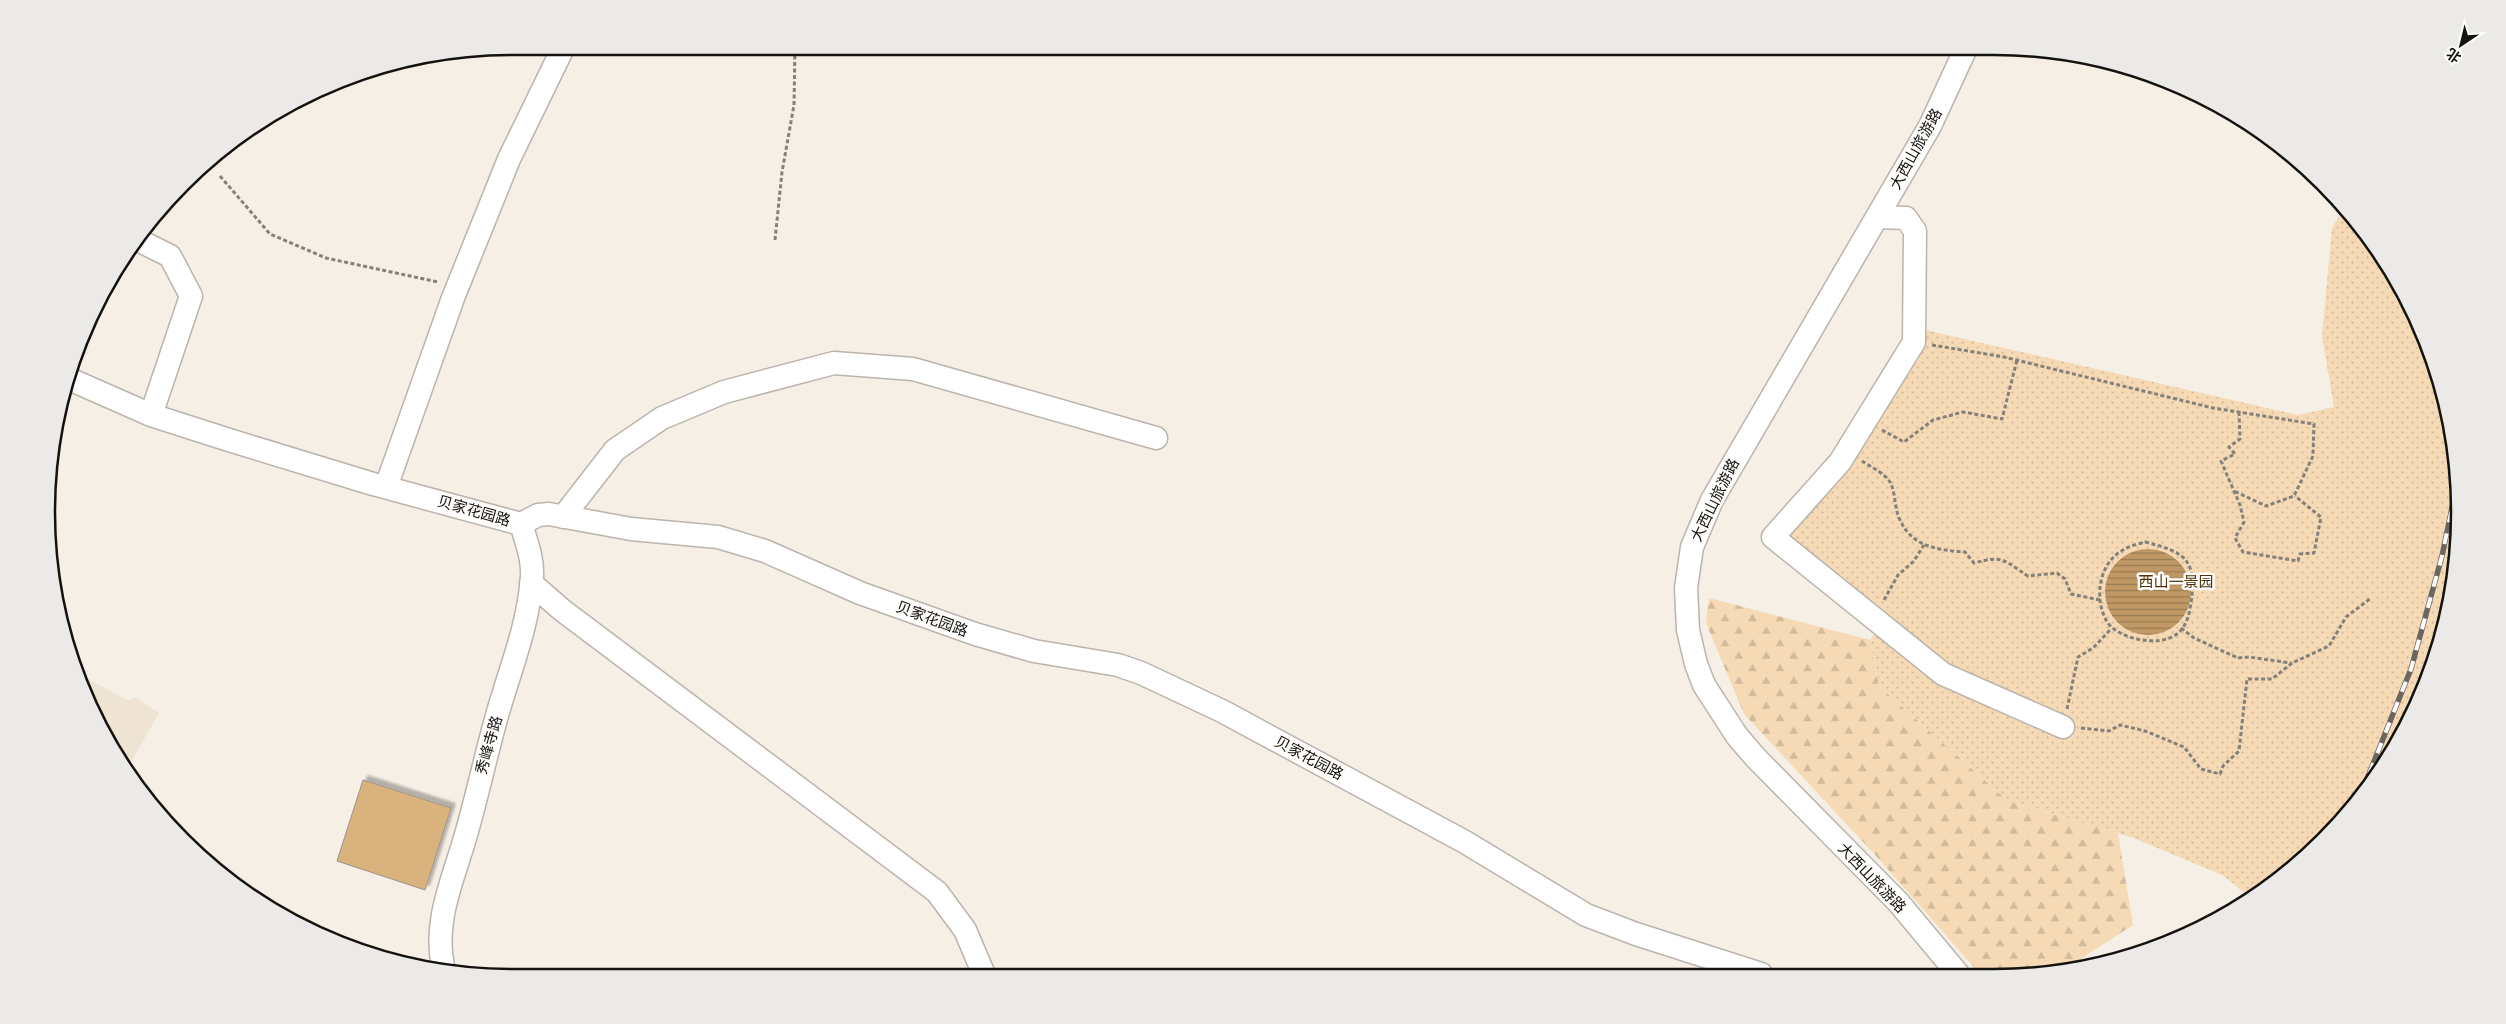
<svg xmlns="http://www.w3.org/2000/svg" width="2506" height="1024" viewBox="0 0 2506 1024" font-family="'Golos Text','Noto Sans SC',sans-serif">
	<defs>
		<pattern id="forest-firs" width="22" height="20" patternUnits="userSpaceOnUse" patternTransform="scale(1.25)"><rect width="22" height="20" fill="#f6dab6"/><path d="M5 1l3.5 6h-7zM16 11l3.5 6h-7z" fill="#d2ba9b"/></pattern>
		<pattern id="park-dots" width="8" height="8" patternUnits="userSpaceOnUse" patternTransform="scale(1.25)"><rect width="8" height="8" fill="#f6dab6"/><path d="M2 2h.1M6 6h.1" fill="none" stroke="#d2ba9b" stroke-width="1.8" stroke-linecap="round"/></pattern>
		<pattern id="water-rules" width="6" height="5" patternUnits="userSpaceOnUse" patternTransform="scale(1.25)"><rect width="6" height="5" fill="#bf9865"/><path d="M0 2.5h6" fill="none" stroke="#9a7b52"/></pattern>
		<filter id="shadow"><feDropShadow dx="4.5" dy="-4.5" stdDeviation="1" flood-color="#0004"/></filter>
	</defs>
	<rect width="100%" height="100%" fill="#f6efe6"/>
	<path fill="#efe3d4" d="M 76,672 L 129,701 L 135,697 L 159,713 L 127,769 L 123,767 L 82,690 Z"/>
	<path fill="url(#forest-firs)" d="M 1709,598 L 1870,640 L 1879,686 L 2008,801 L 2118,833 L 2133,925 L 2059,973 L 1980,974 L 1877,857 L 1744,714 L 1706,623 Z"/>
	<path fill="url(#park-dots)" d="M 2344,208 L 2363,228 L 2412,306 L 2444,391 L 2459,481 L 2456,573 L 2435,661 L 2381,771 L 2301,862 L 2248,895 L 2222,875 L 2131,837 L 2008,801 L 1879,686 L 1870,640 L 1875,633 L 1762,539 L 1837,456 L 1912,327 L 2298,415 L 2334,407 L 2322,337 L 2332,228 Z"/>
	<path fill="url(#water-rules)" d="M2105 592a43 43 0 1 1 86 0a43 43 0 1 1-86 0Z"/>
	<path fill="#dab27e" stroke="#99928a" filter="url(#shadow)" d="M 363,780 L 451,808 L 425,890 L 337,861 Z"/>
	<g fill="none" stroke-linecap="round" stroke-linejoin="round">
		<g stroke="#bbb4ac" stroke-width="25">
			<path id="minor" d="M 1878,217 L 1906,218 L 1915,231 L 1914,342 L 1840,462 L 1773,537 L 1943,674 L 2063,727
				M 140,241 L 170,256 L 191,296 L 151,415
				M 67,378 L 151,415 L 229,440 L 373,484 L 521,524 L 538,515 L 549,514 L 631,529 L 718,537 L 765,551 L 860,593 L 975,634 L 1034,651 L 1118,665 L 1141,673 L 1222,711 L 1465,842 L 1586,915 L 1636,934 L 1761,974
				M 386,487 L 453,298 L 509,159 L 564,46
				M 563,517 L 615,450 L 662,418 L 724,392 L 834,363 L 913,369 L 1156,438
				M 531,583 L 562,610 L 937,892 L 965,930 L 985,977
				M 443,966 C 434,926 450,886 462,848 C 476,803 485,757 498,712 C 511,667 529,623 532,576 C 533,558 526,541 521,524
				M 1958,974 L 1898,902 L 1755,757 L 1737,736 L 1704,685 L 1696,664 L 1688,630 L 1686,588 L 1692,547 L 1712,500 L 1930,126 L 1967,46"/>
		</g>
		<path stroke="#84807a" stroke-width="3" stroke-dasharray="4 2.5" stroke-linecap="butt" d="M 220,176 L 270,234 L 326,258 L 438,282
			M 775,240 L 782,172 L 794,105 L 795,46
			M 1932,345 L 2004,357 L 2213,408 L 2314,424 L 2313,456 L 2294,496 L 2266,506 L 2234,491
			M 2239,412 L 2240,439 L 2229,447 L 2235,454 L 2221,461 L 2240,505 L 2244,522 L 2235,538 L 2243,552 L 2298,561 L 2300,554 L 2314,553 L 2321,517 L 2295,496
			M 1882,430 L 1904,442 L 1933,420 L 1963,412 L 2002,419 L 2017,360
			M 1862,461 C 1871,467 1884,473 1890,482 C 1896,493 1894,508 1900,520 C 1912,547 1938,550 1965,552 L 1974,563 C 2004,555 2003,560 2028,576 L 2057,573 L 2065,579 L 2071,594 L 2100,600
			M 2456,489 L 2458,492
			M 2145,542 C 2185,552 2197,559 2191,603 C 2189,615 2187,626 2177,634 C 2159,648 2116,639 2106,620 C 2094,597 2099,563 2123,550 C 2129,546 2138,544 2145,542 Z
			M 1884,600 L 1898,575 L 1913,562 L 1924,545
			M 2181,628 L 2194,638 L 2238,658 L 2249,657 L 2291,663
			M 2067,709 L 2078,657 L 2093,648 L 2111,629
			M 2081,728 L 2109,731 L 2120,725 L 2145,731 L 2184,747 L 2201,769 L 2220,774 L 2223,766 L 2239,751 L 2247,679 L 2272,679 L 2292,663 L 2329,646 L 2346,617 L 2371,598"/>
		<use href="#minor" stroke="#fff" stroke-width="22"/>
		<g stroke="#6a6661" stroke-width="5.5">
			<path id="rail" d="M 2361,794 L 2411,669 L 2442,556 L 2458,479"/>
		</g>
		<use href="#rail" stroke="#fefdfb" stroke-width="4" stroke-dasharray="11" stroke-linecap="butt"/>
	</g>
	<g text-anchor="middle" stroke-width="5" stroke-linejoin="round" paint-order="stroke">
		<g font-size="15" fill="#14120f" stroke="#fefdfb">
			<text transform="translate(1916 149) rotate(-61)" y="5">大西山旅游路</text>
			<text transform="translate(1715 500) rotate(-64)" y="5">大西山旅游路</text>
			<text transform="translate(474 511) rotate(16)" y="5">贝家花园路</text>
			<text transform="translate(932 619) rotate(20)" y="5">贝家花园路</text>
			<text transform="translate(489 745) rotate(-74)" y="5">秀峰寺路</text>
			<text transform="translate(1309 758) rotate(28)" y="5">贝家花园路</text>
			<text transform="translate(1872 878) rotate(46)" y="5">大西山旅游路</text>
		</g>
		<g font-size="15" fill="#4f3409" stroke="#fefdfb">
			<text x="2176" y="587">西山一景园</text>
		</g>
	</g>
	<path d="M0 0H2506V1024H0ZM512 55H1994A457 457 0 0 1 2451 512V512A457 457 0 0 1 1994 969H512A457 457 0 0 1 55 512V512A457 457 0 0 1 512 55Z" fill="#ebeae8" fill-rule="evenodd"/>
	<path fill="none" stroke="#14120f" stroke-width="2.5" d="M512 55H1994A457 457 0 0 1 2451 512V512A457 457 0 0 1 1994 969H512A457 457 0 0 1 55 512V512A457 457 0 0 1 512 55Z"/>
	<g transform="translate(2461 45) rotate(215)" stroke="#fefdfb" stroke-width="4" paint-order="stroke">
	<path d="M0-4L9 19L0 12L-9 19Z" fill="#14120f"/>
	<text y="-8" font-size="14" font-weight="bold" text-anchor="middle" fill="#14120f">北</text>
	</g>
</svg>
